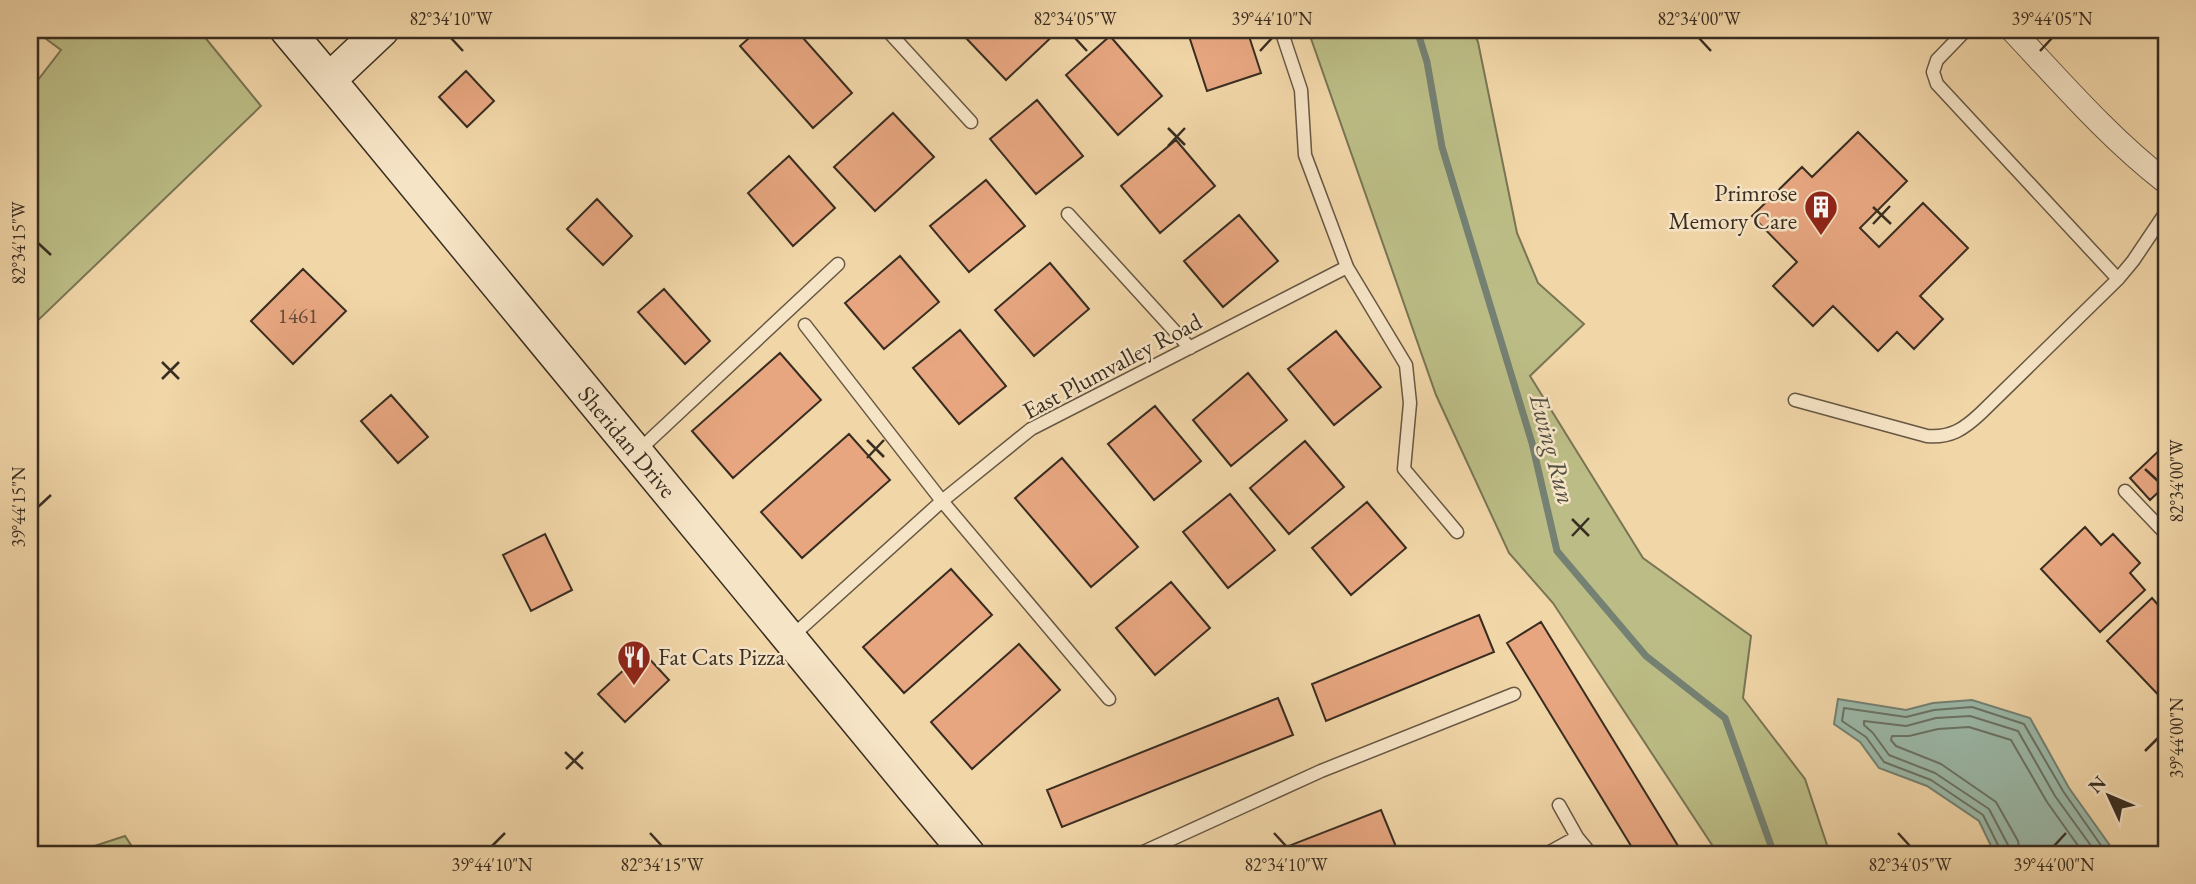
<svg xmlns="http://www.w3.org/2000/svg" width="2196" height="884" viewBox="0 0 2196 884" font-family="'EB Garamond',serif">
	<rect width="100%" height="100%" fill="#f1d6a8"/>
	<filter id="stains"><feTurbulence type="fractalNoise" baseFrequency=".00286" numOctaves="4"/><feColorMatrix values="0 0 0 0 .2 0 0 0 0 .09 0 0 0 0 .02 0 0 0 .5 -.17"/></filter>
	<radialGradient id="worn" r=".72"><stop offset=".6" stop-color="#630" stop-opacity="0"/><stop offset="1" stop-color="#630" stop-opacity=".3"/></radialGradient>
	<path fill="#bcbd86" stroke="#7a7554" stroke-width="2" d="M 34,30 L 199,30 L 261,106 L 30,328 L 30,94 L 38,80 L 61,50 Z
		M 1308,30 L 1473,30 L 1478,42 L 1517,233 L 1538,283 L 1584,324 L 1530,376 L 1643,558 L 1751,636 L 1743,698 L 1805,779 L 1830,854 L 1718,854 L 1553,603 L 1509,553 L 1436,395 Z
		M 125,836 L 137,854 L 70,854 Z"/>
	<path fill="#9bb9a9" stroke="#748173" stroke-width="2" d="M 1838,699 L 1906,710 L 1933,703 L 1972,700 L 2030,718 L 2069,788 L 2116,854 L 1995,854 L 1979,821 L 1927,786 L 1879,768 L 1860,742 L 1834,724 Z"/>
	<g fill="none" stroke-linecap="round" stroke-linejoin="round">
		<path stroke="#6a7365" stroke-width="2" d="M 2001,854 L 2000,849 L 1983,815 L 1931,780 L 1884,762 L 1866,737 L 1842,721 L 1844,708 L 1906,717 L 1934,710 L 1972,707 L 2024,724 L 2063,791 L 2107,854
			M 2010,854 L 2008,845 L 1989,809 L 1935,773 L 1889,755 L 1873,733 L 1864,725 L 1864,721 L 1906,726 L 1936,718 L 1970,716 L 2018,731 L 2055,796 L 2097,854
			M 2020,854 L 2018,841 L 1996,802 L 1941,764 L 1896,746 L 1891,740 L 1892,736 L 1909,736 L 1938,729 L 1969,727 L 2011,740 L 2047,802 L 2084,854"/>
		<path stroke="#748173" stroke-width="7" d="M 1417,30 L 1427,62 L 1442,147 L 1532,443 L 1557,551 L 1646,656 L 1725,718 L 1774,854"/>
	</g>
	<path fill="#e7a680" stroke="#392d21" stroke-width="2" d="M 758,30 L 796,30 L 852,93 L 813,128 L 740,46 Z
		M 973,30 L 1059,30 L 1006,80 L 965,37 Z
		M 1187,30 L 1247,30 L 1261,73 L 1207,91 Z
		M 1110,36 L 1162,96 L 1118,135 L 1066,75 Z
		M 466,71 L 494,101 L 467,127 L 439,97 Z
		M 1037,100 L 1083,156 L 1036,194 L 990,139 Z
		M 893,113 L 934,157 L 875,211 L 834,167 Z
		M 1858,132 L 1907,181 L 1860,228 L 1879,247 L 1923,203 L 1968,248 L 1920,296 L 1943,319 L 1914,349 L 1897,332 L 1878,351 L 1833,306 L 1813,326 L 1773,286 L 1797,262 L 1752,216 L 1802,167 L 1812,177 Z
		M 1176,140 L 1215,186 L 1160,233 L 1121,186 Z
		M 789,156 L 835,208 L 793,246 L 748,193 Z
		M 986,180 L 1025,226 L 969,272 L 930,226 Z
		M 597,199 L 632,236 L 603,265 L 567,229 Z
		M 1239,215 L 1278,261 L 1223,307 L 1184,261 Z
		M 900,256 L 939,302 L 884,349 L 845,303 Z
		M 1050,263 L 1089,309 L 1034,356 L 995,310 Z
		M 303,269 L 346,311 L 293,364 L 251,321 Z
		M 664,289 L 710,341 L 685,364 L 638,312 Z
		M 960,330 L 1006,386 L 959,424 L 913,368 Z
		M 1336,331 L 1381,387 L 1334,425 L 1288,369 Z
		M 780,353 L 821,400 L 733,478 L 692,431 Z
		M 1248,373 L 1287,420 L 1231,466 L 1193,420 Z
		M 391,395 L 428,437 L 398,463 L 361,421 Z
		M 1155,406 L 1201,461 L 1154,500 L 1108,444 Z
		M 849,434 L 890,480 L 802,558 L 761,512 Z
		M 1305,441 L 1344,487 L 1289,534 L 1250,488 Z
		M 2166,444 L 2166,485 L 2150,500 L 2130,478 Z
		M 1062,458 L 1138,547 L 1091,587 L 1015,498 Z
		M 1230,494 L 1275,550 L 1228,588 L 1183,532 Z
		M 1367,502 L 1406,548 L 1351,595 L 1312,548 Z
		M 2085,527 L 2101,545 L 2113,534 L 2140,563 L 2130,573 L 2145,590 L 2100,632 L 2041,569 Z
		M 545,534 L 572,590 L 531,611 L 503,555 Z
		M 951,569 L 992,615 L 904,693 L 863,647 Z
		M 1171,582 L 1210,628 L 1155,675 L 1116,628 Z
		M 2152,598 L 2166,614 L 2166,703 L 2107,641 Z
		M 1479,615 L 1494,652 L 1326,721 L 1312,684 Z
		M 1541,622 L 1683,854 L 1636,854 L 1507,643 Z
		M 1019,644 L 1060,690 L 972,769 L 931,722 Z
		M 643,652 L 669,680 L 625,722 L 598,694 Z
		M 1278,698 L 1293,735 L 1062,827 L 1047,790 Z
		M 1381,810 L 1399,854 L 1268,854 Z"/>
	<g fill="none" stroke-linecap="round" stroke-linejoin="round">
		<g stroke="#675743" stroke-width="15">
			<path id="lane" d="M 887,30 L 971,122
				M 1281,30 L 1301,90 L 1305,155 L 1347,267 L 1406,365 L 1410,403 L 1404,469 L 1457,532
				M 1966,30 L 1937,60 L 1933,72 L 1937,84 L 2118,279
				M 1068,214 L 1190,348
				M 805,325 L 942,501 L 1109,699
				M 1795,400 L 1927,436 C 1951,438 1964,429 1981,413 L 2118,279 L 2133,261 L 2166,212
				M 637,452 L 838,264
				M 2125,491 L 2166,534
				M 789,639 L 942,501 L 1031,429 L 1347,267
				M 1559,805 L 1577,837
				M 1139,854 L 1321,771 L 1514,694
				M 1546,854 L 1577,837 L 1591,854"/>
		</g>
		<g stroke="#675743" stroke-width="25">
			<path id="street" d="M 2012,30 C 2061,82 2109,138 2166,182"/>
		</g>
		<g stroke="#392d21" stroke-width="36">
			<path id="secondary" d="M 287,30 C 516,303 739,581 968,854
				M 329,80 L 382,30"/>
		</g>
		<use href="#lane" stroke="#f6e4c6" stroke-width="12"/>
		<use href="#street" stroke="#f6e4c6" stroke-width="23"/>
		<use href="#secondary" stroke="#f6e4c6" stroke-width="33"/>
	</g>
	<path fill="none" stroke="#392d21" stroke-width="2.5" d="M 451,38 L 463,51M 1075,38 L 1087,51M 1699,38 L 1711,51M 1260,51 L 1272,38M 2040,51 L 2052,38M 1168,128 L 1185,145M 1168,146 L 1185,128M 1873,207 L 1891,224M 1873,224 L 1890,206M 38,243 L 51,255M 162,362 L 179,379M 162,379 L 179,362M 867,440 L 884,457M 867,458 L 884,440M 2145,469 L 2158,481M 38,507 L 51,495M 1572,519 L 1589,536M 1572,536 L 1589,518M 2145,751 L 2158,738M 565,752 L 583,769M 566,769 L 583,752M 650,833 L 662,846M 1274,833 L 1286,846M 1898,833 L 1910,846M 492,846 L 505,833M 2054,846 L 2066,833"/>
	<defs>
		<g id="building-pin" transform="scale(1.75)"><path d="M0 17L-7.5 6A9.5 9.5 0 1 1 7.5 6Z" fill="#8f2418" stroke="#f6e4c6"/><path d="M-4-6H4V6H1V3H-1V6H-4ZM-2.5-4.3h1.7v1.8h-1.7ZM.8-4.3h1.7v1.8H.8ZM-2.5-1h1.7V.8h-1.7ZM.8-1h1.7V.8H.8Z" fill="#fff"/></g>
		<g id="restaurant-pin" transform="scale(1.75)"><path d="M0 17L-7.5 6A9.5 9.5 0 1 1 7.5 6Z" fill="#8f2418" stroke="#f6e4c6"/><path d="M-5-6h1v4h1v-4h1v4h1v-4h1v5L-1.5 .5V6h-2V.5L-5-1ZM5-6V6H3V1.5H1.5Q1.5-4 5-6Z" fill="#fff"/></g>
	</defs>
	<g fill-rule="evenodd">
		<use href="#building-pin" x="1821" y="207"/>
		<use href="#restaurant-pin" x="634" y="657"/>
	</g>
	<g text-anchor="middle" stroke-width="5" stroke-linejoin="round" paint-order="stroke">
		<g font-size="21" fill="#644b39">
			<text x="298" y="323">1461</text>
		</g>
		<g font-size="24" fill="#392d21" stroke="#f6e4c6" text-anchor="end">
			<text x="1797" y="201">Primrose<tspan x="1797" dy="28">Memory Care</tspan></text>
			<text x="658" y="665" text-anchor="start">Fat Cats Pizza</text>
		</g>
		<g font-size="24" fill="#392d21" stroke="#f6e4c6">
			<text transform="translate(1112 366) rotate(-28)" y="8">East Plumvalley Road</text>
			<text transform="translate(627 442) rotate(50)" y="8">Sheridan Drive</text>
		</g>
		<g font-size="26" font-style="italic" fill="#525043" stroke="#f6e4c6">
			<text transform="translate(1553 449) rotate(75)" y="9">Ewing Run</text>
		</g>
	</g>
	<rect width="2196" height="884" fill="none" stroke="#f1d6a8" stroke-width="77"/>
	<g transform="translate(2109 796) rotate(314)" stroke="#f6e4c6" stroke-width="5" paint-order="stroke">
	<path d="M0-5L12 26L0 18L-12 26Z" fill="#392d21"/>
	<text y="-10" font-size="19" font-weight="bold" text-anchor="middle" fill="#392d21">N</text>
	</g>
	<rect x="38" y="38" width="2120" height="808" fill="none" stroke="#392d21" stroke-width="2.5"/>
	<g font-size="18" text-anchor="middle" fill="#392d21">
		<text x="451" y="25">82°34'10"W</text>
		<text x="1075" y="25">82°34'05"W</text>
		<text x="1272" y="25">39°44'10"N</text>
		<text x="1699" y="25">82°34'00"W</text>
		<text x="2052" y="25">39°44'05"N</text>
		<text transform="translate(19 243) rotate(-90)" y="6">82°34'15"W</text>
		<text transform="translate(2177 481) rotate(-90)" y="6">82°34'00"W</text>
		<text transform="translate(19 507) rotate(-90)" y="6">39°44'15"N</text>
		<text transform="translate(2177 738) rotate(-90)" y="6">39°44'00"N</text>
		<text x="492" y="871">39°44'10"N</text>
		<text x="662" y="871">82°34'15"W</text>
		<text x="1286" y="871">82°34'10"W</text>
		<text x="1910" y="871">82°34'05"W</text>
		<text x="2054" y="871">39°44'00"N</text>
	</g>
	<rect width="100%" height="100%" filter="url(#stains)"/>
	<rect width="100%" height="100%" fill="url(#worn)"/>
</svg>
